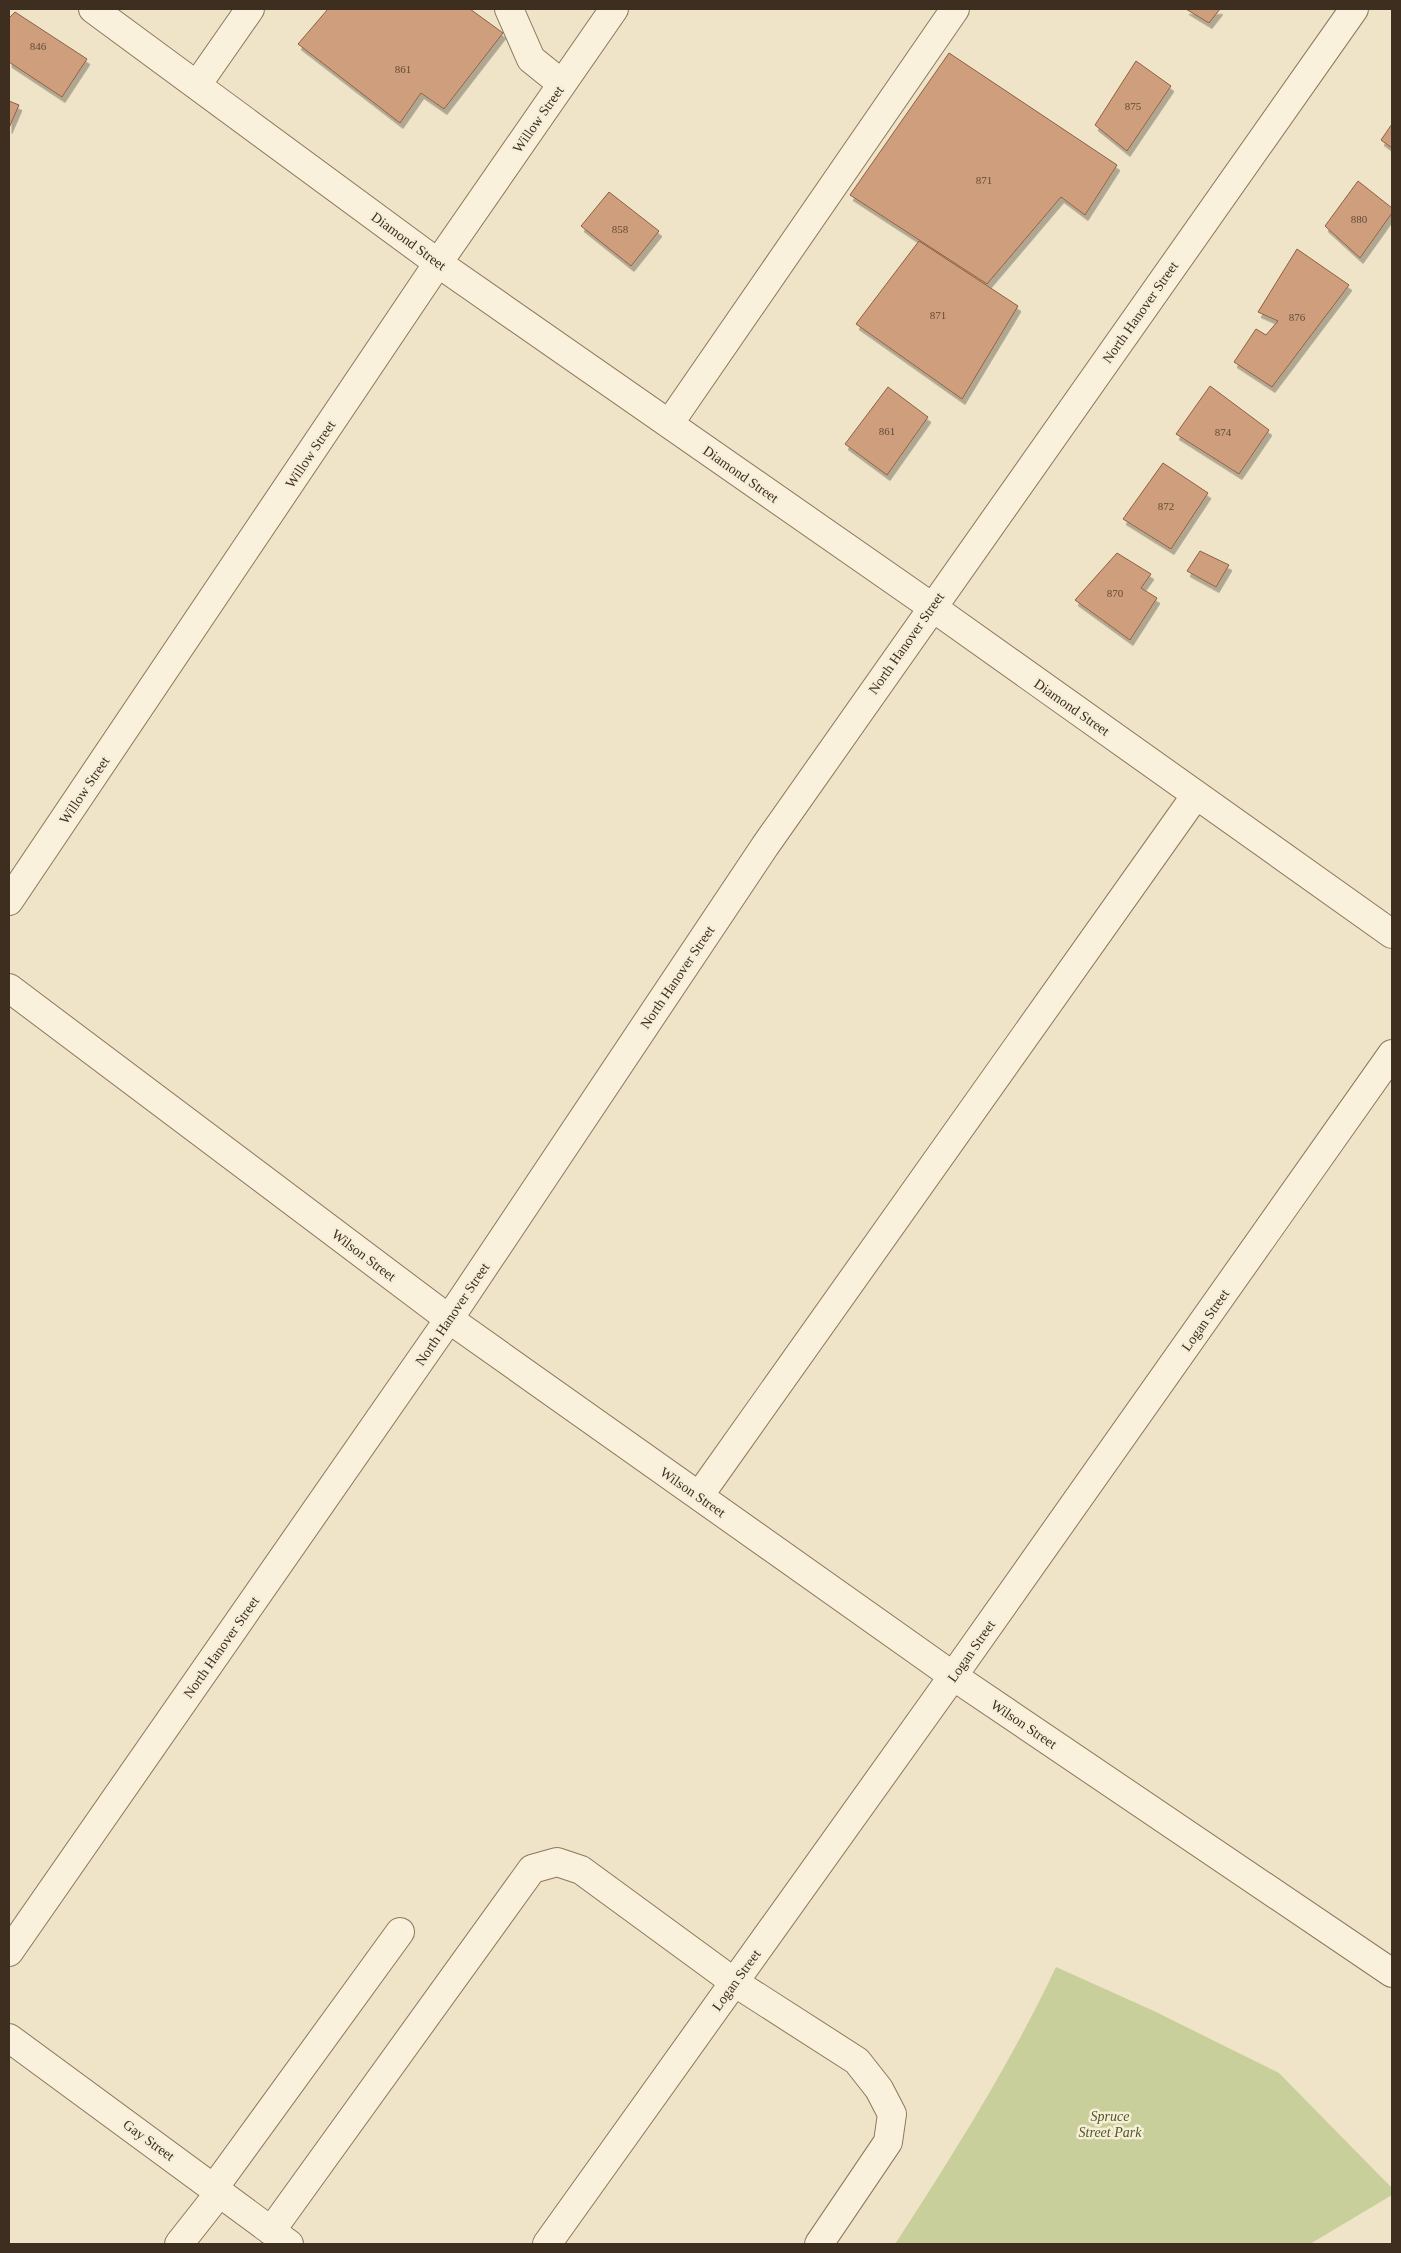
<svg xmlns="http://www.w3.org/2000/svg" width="1401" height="2253" viewBox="0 0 1401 2253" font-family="'Times New Roman',serif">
	<defs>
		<filter id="shadow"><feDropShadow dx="3" dy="5.5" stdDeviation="0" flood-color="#0004"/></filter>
	</defs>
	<rect width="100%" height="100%" fill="#f0e4c8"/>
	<path fill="#c9cf9b" d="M 1056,1967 L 1154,2011 L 1279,2073 L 1392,2188 L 1392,2195 L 1310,2244 L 895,2244 C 953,2155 1010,2064 1056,1967 Z"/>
	<path fill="#cf9f7d" stroke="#8d5f41" filter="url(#shadow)" d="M 328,9 L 470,9 L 503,33 L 444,109 L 421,93 L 400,123 L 298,44 Z
		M 1186,9 L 1220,9 L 1209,23 Z
		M 15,12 L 87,59 L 62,97 L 9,62 L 9,18 Z
		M 949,53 L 1117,165 L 1085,215 L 1061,197 L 987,284 L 850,195 Z
		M 1136,61 L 1171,86 L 1127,151 L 1095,125 Z
		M 9,101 L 19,105 L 9,128 Z
		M 1392,124 L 1392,148 L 1381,140 Z
		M 1358,181 L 1392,208 L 1392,213 L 1360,258 L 1325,226 Z
		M 609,192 L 659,231 L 631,266 L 581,226 Z
		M 919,241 L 1018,306 L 962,399 L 856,324 Z
		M 1297,249 L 1349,285 L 1272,387 L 1234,362 L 1256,329 L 1266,335 L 1278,321 L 1258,312 Z
		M 1210,386 L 1269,430 L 1239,474 L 1176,434 Z
		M 888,387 L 928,417 L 887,475 L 845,444 Z
		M 1163,463 L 1208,493 L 1171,549 L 1123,519 Z
		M 1200,551 L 1229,565 L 1216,587 L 1187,571 Z
		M 1117,553 L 1151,574 L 1141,588 L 1157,598 L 1130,640 L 1075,600 Z"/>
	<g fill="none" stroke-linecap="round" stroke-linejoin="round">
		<g stroke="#8d765c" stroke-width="30">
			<path id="minor" d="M 93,9 L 438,263 L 932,607 L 1392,934
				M 509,9 L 531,59 L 562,84
				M 197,85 L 250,9
				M 669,424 L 955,9
				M 9,901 L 438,263 L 614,9
				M 9,988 L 449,1319 L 953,1676 L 1392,1973
				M 699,1496 L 1196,795
				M 9,1952 L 449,1319 L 765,846 L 1354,9
				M 9,2038 L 289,2244
				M 214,2188 L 400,1932
				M 271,2231 L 532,1869 L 557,1862 L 581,1870 L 734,1982 L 857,2061 L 879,2089 L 892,2114 L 888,2142 L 819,2244
				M 179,2244 L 220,2192
				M 547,2244 L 953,1676 L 1392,1054"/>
		</g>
		<use href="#minor" stroke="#faf1dc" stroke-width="28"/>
	</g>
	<g text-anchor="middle" stroke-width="5" stroke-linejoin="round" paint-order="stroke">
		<g font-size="11" fill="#624a37">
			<text x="38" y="50">846</text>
			<text x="403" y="73">861</text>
			<text x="1133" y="110">875</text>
			<text x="984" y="184">871</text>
			<text x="1359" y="223">880</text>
			<text x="620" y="233">858</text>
			<text x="938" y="319">871</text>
			<text x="1297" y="321">876</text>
			<text x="887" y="435">861</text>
			<text x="1223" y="436">874</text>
			<text x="1166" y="510">872</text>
			<text x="1115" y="597">870</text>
		</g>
		<g font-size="14" fill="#3d2e20" stroke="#f7eed8">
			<text transform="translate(538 119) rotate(-55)" y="5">Willow Street</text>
			<text transform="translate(409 241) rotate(36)" y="5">Diamond Street</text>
			<text transform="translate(1140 312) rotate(-55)" y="5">North Hanover Street</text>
			<text transform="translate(310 454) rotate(-56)" y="5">Willow Street</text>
			<text transform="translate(741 474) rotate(35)" y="5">Diamond Street</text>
			<text transform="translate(906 643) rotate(-55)" y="5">North Hanover Street</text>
			<text transform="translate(1072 707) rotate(35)" y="5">Diamond Street</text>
			<text transform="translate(84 790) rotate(-56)" y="5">Willow Street</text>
			<text transform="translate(677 977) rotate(-56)" y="5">North Hanover Street</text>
			<text transform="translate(364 1255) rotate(37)" y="5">Wilson Street</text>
			<text transform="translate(452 1314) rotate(-56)" y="5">North Hanover Street</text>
			<text transform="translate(1205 1320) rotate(-55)" y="5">Logan Street</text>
			<text transform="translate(693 1492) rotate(35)" y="5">Wilson Street</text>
			<text transform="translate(221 1647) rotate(-55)" y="5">North Hanover Street</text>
			<text transform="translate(971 1651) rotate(-55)" y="5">Logan Street</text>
			<text transform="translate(1024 1724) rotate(34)" y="5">Wilson Street</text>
			<text transform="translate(736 1980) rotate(-54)" y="5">Logan Street</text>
			<text transform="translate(149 2140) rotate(36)" y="5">Gay Street</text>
		</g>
		<g font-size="14" font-style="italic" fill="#4d5a26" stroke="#f7eed8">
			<text x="1110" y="2121">Spruce<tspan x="1110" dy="16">Street Park</tspan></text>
		</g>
	</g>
	<rect width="1401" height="2253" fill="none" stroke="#3d2e20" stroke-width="20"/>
</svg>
